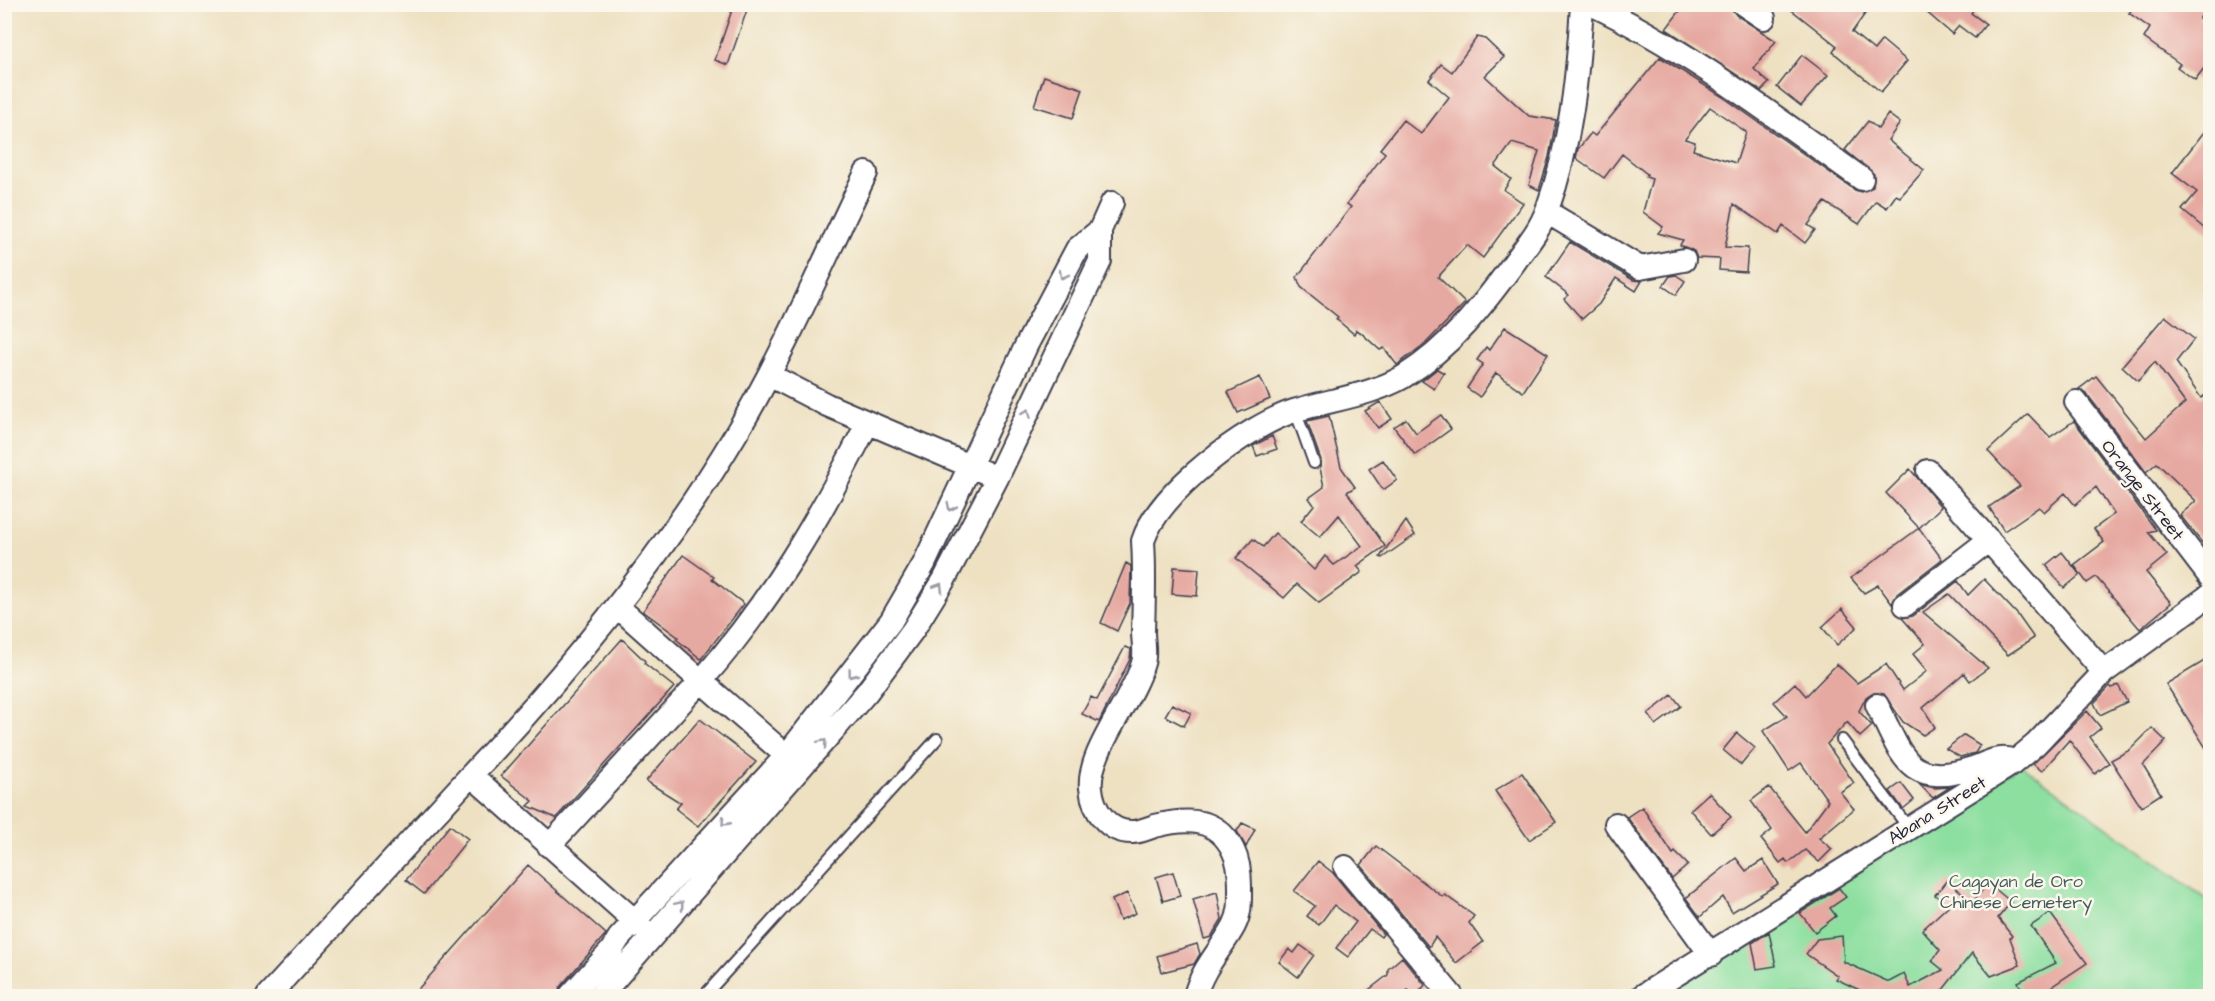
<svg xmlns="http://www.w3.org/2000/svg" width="2215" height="1001" viewBox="0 0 2215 1001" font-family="'Architects Daughter',sans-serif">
	<rect width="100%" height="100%" fill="#fbf7ec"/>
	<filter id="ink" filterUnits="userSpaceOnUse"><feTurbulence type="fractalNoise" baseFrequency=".0167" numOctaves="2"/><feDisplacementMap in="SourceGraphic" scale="12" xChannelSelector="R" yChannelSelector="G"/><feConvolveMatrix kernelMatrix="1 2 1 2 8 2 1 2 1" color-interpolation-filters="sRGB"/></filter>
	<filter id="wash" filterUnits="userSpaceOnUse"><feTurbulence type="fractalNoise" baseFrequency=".008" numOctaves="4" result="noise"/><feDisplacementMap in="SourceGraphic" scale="24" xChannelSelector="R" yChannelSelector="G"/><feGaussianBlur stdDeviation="1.35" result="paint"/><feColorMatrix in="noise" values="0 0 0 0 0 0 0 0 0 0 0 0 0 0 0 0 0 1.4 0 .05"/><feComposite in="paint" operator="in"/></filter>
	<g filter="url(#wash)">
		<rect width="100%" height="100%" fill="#eee1c2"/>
		<path fill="#8ddfa0" stroke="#58806e" stroke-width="1.5" d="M 2022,765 L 2210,902 L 2210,996 L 1650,996 Z"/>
		<g id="blocks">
			<path fill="#e6a9a1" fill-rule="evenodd" d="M 734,4 L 749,4 L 728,65 L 715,60 Z
				M 1685,4 L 1730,4 L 1736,15 L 1776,41 L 1754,69 L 1769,83 L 1761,91 L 1666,29 Z
				M 1784,4 L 1872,4 L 1852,32 L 1874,50 L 1882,40 L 1907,61 L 1881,92 L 1833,52 L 1837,46 Z
				M 1917,4 L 1977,4 L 1971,13 L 1986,24 L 1975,38 L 1959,26 L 1952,34 Z
				M 2136,4 L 2210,4 L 2199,19 L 2211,27 L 2211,59 L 2195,80 L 2177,67 L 2180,64 L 2144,38 L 2150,28 L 2129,13 Z
				M 1477,37 L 1485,39 L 1504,57 L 1485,76 L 1529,116 L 1556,120 L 1549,157 L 1539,190 L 1529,185 L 1539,151 L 1512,143 L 1495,166 L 1511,179 L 1504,190 L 1523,203 L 1483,258 L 1467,245 L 1438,277 L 1465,303 L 1427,342 L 1397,365 L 1384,348 L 1380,350 L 1360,332 L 1356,330 L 1354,334 L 1336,319 L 1338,317 L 1301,287 L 1297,277 L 1351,207 L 1347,204 L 1385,153 L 1380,149 L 1403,120 L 1421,134 L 1449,97 L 1429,80 L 1441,64 L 1452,72 Z
				M 1802,55 L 1828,75 L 1801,106 L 1777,87 Z
				M 1660,57 L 1723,97 L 1855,190 L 1861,192 L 1873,187 L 1874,174 L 1845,150 L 1868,121 L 1878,129 L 1888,114 L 1900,123 L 1888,140 L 1924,170 L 1900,197 L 1896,195 L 1887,208 L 1876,201 L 1859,224 L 1825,202 L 1808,225 L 1815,230 L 1805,243 L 1783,226 L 1778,234 L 1734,204 L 1725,247 L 1748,248 L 1746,272 L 1719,270 L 1720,259 L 1697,258 L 1694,251 L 1680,245 L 1683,240 L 1658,233 L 1663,227 L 1643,212 L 1652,179 L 1646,177 L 1647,174 L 1622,154 L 1604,178 L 1576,158 L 1578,149 L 1591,133 L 1595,136 ZM 1710,107 L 1746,132 L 1736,163 L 1693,150 L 1695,142 L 1685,139 Z
				M 1044,76 L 1083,89 L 1073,118 L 1034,106 Z
				M 2211,123 L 2211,234 L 2182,210 L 2197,192 L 2172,173 Z
				M 1570,242 L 1633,280 L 1642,281 L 1636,291 L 1616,278 L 1599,304 L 1582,319 L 1564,299 L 1569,295 L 1546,277 Z
				M 1676,275 L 1685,281 L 1676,295 L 1663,286 L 1670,276 Z
				M 2165,316 L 2194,339 L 2176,362 L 2201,398 L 2211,391 L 2211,554 L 2180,515 L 2196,501 L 2157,463 L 2146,472 L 2087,394 L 2079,389 L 2096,376 L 2146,438 L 2185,403 L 2155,362 L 2138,381 L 2122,366 Z
				M 1505,327 L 1548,354 L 1523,392 L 1496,373 L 1480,397 L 1467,388 L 1483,364 L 1477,360 L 1486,347 L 1489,350 Z
				M 1437,369 L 1444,373 L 1434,389 L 1422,381 Z
				M 1260,377 L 1270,399 L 1238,413 L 1228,392 Z
				M 1380,402 L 1392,419 L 1378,428 L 1365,411 Z
				M 2028,414 L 2050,437 L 2074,421 L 2156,530 L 2148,532 L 2167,555 L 2146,572 L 2171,603 L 2140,629 L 2096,577 L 2087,583 L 2074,565 L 2104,542 L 2094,529 L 2114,514 L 2096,487 L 2075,505 L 2065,493 L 2044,512 L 2039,507 L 2004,531 L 1989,507 L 2020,486 L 1988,451 Z
				M 1441,415 L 1451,429 L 1415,455 L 1394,427 L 1406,419 L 1416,433 Z
				M 1329,416 L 1341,467 L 1355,487 L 1347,492 L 1385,546 L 1357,566 L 1362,572 L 1319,603 L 1297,584 L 1284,598 L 1236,558 L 1253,539 L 1263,547 L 1275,533 L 1314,570 L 1325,556 L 1334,565 L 1362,546 L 1339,515 L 1320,537 L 1301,521 L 1314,505 L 1309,498 L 1324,487 L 1320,468 L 1321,460 L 1307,421 Z
				M 1272,436 L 1277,449 L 1257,456 L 1253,446 Z
				M 1383,460 L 1397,480 L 1383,490 L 1369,469 Z
				M 1910,469 L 1941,507 L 1919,528 L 1886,493 Z
				M 1406,521 L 1415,535 L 1382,558 L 1380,557 Z
				M 1919,528 L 1942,559 L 1897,594 L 1892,604 L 1878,585 L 1864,593 L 1851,578 Z
				M 2062,552 L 2080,575 L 2064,588 L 2046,565 Z
				M 683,555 L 714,577 L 712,579 L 744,604 L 701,659 L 676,639 L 678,637 L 643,611 Z
				M 1126,563 L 1131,566 L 1130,603 L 1117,631 L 1101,623 Z
				M 1174,567 L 1199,569 L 1197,596 L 1172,594 Z
				M 1984,579 L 2017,614 L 2034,638 L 2008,655 L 1949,594 L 1923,612 L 1988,668 L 1970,681 L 1964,673 L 1923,708 L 1935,727 L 1923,735 L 1903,722 L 1884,694 L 1872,693 L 1866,697 L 1859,711 L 1872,726 L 1860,737 L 1847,722 L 1827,744 L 1854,783 L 1840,792 L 1854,809 L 1819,838 L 1832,849 L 1819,862 L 1805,850 L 1788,863 L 1785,859 L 1780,863 L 1761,839 L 1772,830 L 1751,801 L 1769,787 L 1805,832 L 1828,801 L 1801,763 L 1789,771 L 1763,731 L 1787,716 L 1774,702 L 1795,683 L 1806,696 L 1837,664 L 1857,683 L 1886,664 L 1903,690 L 1927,671 L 1913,654 L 1925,644 L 1902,618 L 1913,616 L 1958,581 L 1968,595 Z
				M 1842,609 L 1857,627 L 1837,645 L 1822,627 Z
				M 622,639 L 645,661 L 644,663 L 674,687 L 556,818 L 528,806 L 533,801 L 501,776 Z
				M 1125,647 L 1131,649 L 1130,659 L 1099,722 L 1082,714 L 1091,697 L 1097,700 Z
				M 2211,657 L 2211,756 L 2166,684 Z
				M 2118,685 L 2127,702 L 2100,715 L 2094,703 L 2110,686 L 2112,688 Z
				M 1672,695 L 1681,706 L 1656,725 L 1648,714 Z
				M 1172,704 L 1191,713 L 1184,726 L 1165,716 Z
				M 2087,711 L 2101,728 L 2090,737 L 2109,763 L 2095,774 L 2069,740 L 2042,771 L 2033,764 Z
				M 700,719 L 756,762 L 698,826 L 676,809 L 681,803 L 646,781 Z
				M 2152,728 L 2166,741 L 2143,765 L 2161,794 L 2141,807 L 2111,760 L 2130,750 Z
				M 1737,733 L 1755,748 L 1741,765 L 1723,750 Z
				M 1964,735 L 1980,745 L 1975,753 L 1960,757 L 1946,749 Z
				M 1522,773 L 1556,822 L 1529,840 L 1495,791 Z
				M 1901,783 L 1914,800 L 1903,809 L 1890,791 Z
				M 1919,784 L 1934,788 L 1950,787 L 1933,798 Z
				M 1709,793 L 1731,817 L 1711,834 L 1690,810 Z
				M 1642,807 L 1673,854 L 1675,852 L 1688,865 L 1672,879 L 1627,817 Z
				M 1242,823 L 1255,829 L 1246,847 L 1237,831 Z
				M 450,825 L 468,839 L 424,894 L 406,880 Z
				M 1376,846 L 1443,897 L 1445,895 L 1474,916 L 1469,923 L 1483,942 L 1456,963 L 1435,937 L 1429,947 L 1361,865 Z
				M 1736,858 L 1746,871 L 1763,860 L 1778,884 L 1732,912 L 1723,897 L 1700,917 L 1686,898 Z
				M 1318,861 L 1333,873 L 1383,934 L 1381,937 L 1370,929 L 1348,957 L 1336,948 L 1356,922 L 1334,905 L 1319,925 L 1307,916 L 1315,906 L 1294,891 Z
				M 528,865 L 606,934 L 560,987 L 557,996 L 412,996 Z
				M 1173,872 L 1180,896 L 1163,901 L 1156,877 Z
				M 1947,880 L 1973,902 L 1988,883 L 2011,902 L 1998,918 L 2012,936 L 2010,938 L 2020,965 L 1991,976 L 1972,953 L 1938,996 L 1862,996 L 1868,994 L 1836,979 L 1838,976 L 1806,954 L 1817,939 L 1842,936 L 1844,962 L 1889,982 L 1904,974 L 1910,987 L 1943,970 L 1932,961 L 1940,950 L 1922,930 L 1948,906 L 1935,895 Z
				M 1839,888 L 1846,897 L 1830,908 L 1836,916 L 1815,932 L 1800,913 Z
				M 1217,892 L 1222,919 L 1211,937 L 1204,939 L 1193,899 Z
				M 1127,893 L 1136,913 L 1120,920 L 1112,900 Z
				M 2050,913 L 2087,963 L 2048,989 L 2052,996 L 2025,996 L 2018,982 L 2056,963 L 2031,926 Z
				M 1769,932 L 1776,966 L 1757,969 L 1752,943 Z
				M 1197,944 L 1200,954 L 1194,964 L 1162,972 L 1157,956 Z
				M 1300,945 L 1314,955 L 1298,977 L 1279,962 L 1289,949 L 1294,953 Z
				M 1402,957 L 1425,985 L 1416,996 L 1408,990 L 1400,996 L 1361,996 L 1388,975 L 1388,969 Z"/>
		</g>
	</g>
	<g filter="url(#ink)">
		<use href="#blocks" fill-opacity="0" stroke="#413f4f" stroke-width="1.5"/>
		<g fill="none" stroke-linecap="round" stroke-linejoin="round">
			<g stroke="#413f4f" stroke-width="14">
				<path id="lane" d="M 1295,410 L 1314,463
					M 1842,740 L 1908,827
					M 704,996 L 937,739"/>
			</g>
			<g stroke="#413f4f" stroke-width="26">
				<path id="street" d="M 1591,4 C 1688,50 1775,117 1862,179
					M 1743,4 L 1764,18
					M 1547,212 L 1640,268 L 1684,260
					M 769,375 L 827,405 L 984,472
					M 2076,402 L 2210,577
					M 1928,471 L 2104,672
					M 1905,605 L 1989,540
					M 1877,705 C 1902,755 1907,789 1973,768 C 1985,764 1995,757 2008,759
					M 796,764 L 701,681 C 772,600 819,519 867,424
					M 471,775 C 570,670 663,557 737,432 C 786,350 824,259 866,173
					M 1616,824 L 1711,955
					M 549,846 L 701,681 L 618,607
					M 1345,867 L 1452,996
					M 268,996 L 471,775 L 646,931
					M 570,996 L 611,951 L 619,938 L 787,755 L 891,621 L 924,564 L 1026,346 L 1077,249 L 1100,230
					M 600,996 L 867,692 L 913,630 L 944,580 L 997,478 L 1100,261 L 1100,230 L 1112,203
					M 1195,996 C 1202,968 1221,950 1234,926 C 1241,913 1240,899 1240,886 C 1240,874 1238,860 1233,850 C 1217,817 1187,818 1155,826 C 1148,828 1140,832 1133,832 C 1108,833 1093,810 1091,788 C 1087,753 1132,701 1143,663 C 1146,653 1143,642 1143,632 C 1144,601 1145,571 1143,541 C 1158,492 1247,426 1294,411 C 1329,400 1372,395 1403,377 C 1450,348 1484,304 1516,260 C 1527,245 1541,228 1547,210 C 1571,144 1578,74 1582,4
					M 1642,996 L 2012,764 L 2036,744 L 2104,672 L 2210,595"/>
			</g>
			<use href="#lane" stroke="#fff" stroke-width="10"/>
			<use href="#street" stroke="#fff" stroke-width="22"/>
		</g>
		<defs><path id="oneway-chevron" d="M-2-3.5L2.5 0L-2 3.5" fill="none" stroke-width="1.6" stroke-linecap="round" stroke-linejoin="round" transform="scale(1.5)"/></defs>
		<g stroke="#9c9ca7">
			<use href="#oneway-chevron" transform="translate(1063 275) rotate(118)"/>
			<use href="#oneway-chevron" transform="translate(1027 413) rotate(-65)"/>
			<use href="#oneway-chevron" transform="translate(951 507) rotate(116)"/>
			<use href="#oneway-chevron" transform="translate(939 587) rotate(-59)"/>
			<use href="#oneway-chevron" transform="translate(852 674) rotate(127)"/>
			<use href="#oneway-chevron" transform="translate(823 743) rotate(-49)"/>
			<use href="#oneway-chevron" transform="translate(725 822) rotate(132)"/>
			<use href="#oneway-chevron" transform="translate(680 905) rotate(-49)"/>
		</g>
	</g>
	<g text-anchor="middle" stroke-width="5" stroke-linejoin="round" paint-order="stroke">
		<g font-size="18" fill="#22223b" stroke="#fbf7ec">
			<text transform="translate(2143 490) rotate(52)" y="6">Orange Street</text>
			<text transform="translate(1937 810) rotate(-32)" y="6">Abana Street</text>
		</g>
		<g font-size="18" fill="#425b59" stroke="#fbf7ec">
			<text x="2016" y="887">Cagayan de Oro<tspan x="2016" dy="21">Chinese Cemetery</tspan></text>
		</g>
	</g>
	<rect width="2215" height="1001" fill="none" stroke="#fbf7ec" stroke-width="24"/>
</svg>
